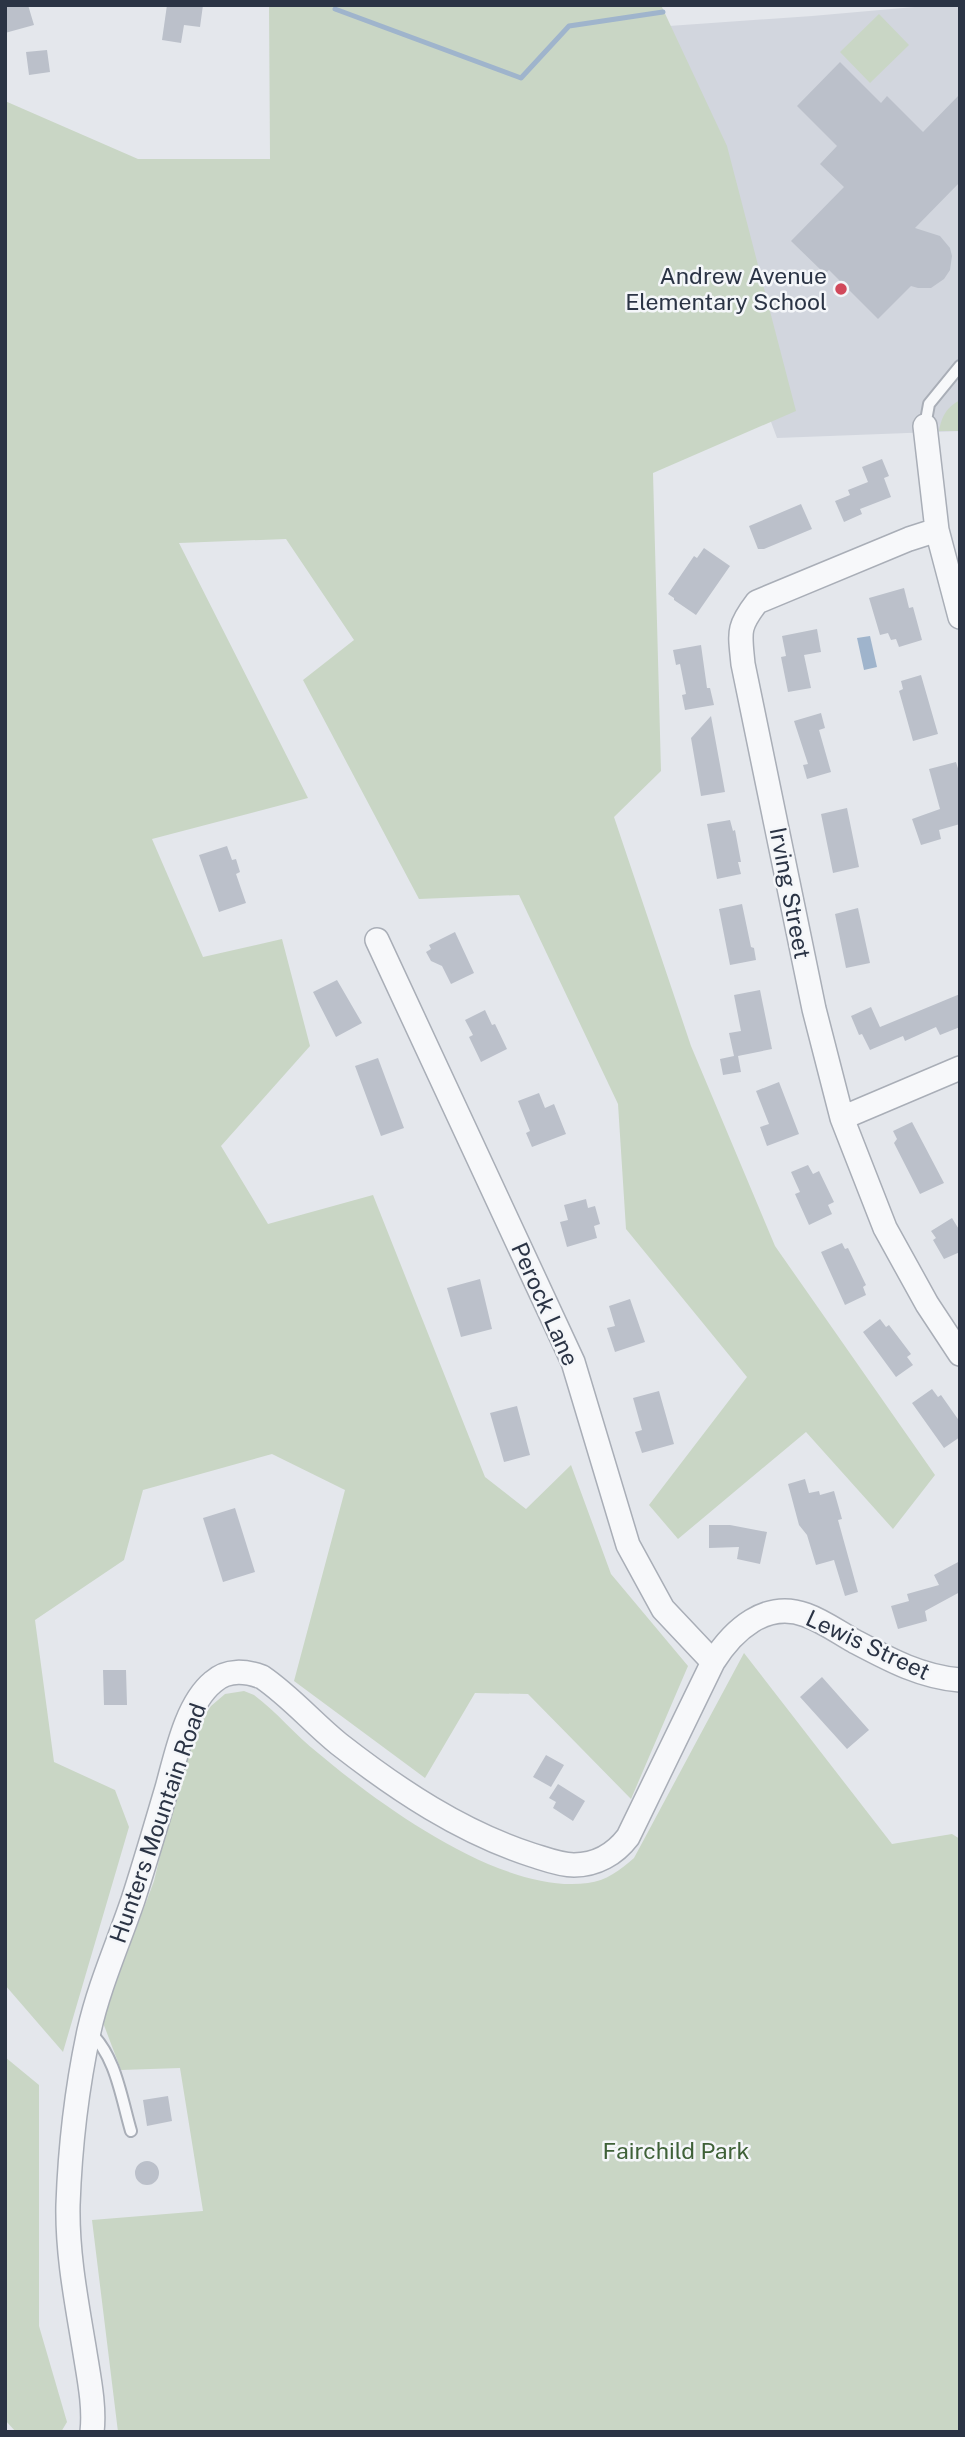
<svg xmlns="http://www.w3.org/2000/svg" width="965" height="2437" viewBox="0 0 965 2437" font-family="'Public Sans',sans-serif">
	<rect width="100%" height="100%" fill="#e4e7ec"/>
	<path fill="#d2d6de" d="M 937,5 L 960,5 L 960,431 L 777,438 L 669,148 L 655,27 L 812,16 Z"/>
	<path fill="#c9d6c5" d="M 269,5 L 661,5 L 727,146 L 796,411 L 653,473 L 661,771 L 614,817 L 691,1046 L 775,1246 L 935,1475 L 893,1529 L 806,1432 L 678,1539 L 649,1505 L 747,1377 L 626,1229 L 618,1104 L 519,895 L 419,899 L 303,680 L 354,640 L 286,539 L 179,543 L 308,798 L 152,839 L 203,957 L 282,939 L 310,1046 L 221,1146 L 268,1224 L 373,1195 L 485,1477 L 526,1509 L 571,1465 L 611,1574 L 688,1666 L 631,1799 L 528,1694 L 475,1693 L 425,1778 L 294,1681 L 345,1490 L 272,1454 L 143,1490 L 124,1560 L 35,1620 L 54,1762 L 115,1790 L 129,1827 L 63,2052 L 5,1985 L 5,101 L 138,159 L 270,159 Z
		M 879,14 L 909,45 L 870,83 L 840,52 Z
		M 960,400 L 960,431 L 939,431 C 942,416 946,408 960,400 Z
		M 744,1653 L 892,1844 L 952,1834 L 960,1839 L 960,2432 L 118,2432 L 92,2220 L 203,2211 L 180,2068 L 121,2070 L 102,2020 L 154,1881 L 176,1789 L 200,1722 L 211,1706 L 225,1694 L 244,1691 L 254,1695 C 277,1712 295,1735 318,1753 C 380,1805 502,1895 588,1883 C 606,1881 620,1870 634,1858 Z
		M 5,2057 L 39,2085 L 39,2326 L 67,2422 L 61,2432 L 16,2432 L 5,2420 Z"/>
	<path fill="#9fb4cc" d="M 870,636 L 877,667 L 864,670 L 857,638 Z"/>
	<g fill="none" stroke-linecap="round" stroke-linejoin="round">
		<path stroke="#9fb4cc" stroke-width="5" d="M 335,9 L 521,78 L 569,26 L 663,12"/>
	</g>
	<path fill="#bbc0ca" d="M 5,5 L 28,5 L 34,25 L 5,33 Z
		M 167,5 L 203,5 L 200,27 L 184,25 L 181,43 L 162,40 Z
		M 47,50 L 50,72 L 29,75 L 26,52 Z
		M 840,62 L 881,103 L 887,96 L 923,132 L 960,94 L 960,182 L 915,228 L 940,236 L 950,248 L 952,256 L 950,270 L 944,279 L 931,288 L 918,288 L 911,286 L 878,319 L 829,270 L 825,274 L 791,241 L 844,187 L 820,164 L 837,146 L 797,106 Z
		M 882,459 L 889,476 L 884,478 L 891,497 L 860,509 L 862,514 L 844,522 L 835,501 L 850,495 L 848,490 L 868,482 L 862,467 Z
		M 801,504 L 812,529 L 764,549 L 758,549 L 749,526 Z
		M 704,548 L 730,566 L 696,615 L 674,600 L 674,598 L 668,594 L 694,556 L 697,558 Z
		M 904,588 L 909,608 L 913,607 L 922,640 L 899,647 L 896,639 L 891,640 L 888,633 L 880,635 L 869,598 Z
		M 817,629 L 821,652 L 804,655 L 811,688 L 788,692 L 781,657 L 786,656 L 782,636 Z
		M 701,645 L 707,688 L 710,688 L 714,705 L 685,710 L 682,695 L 686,694 L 680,664 L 676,665 L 673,650 Z
		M 921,675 L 938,734 L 913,741 L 899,691 L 903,689 L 901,681 Z
		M 821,713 L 825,728 L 819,730 L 831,772 L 807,779 L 803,765 L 808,764 L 794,721 Z
		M 711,716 L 725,792 L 701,796 L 691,738 Z
		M 956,762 L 960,775 L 960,824 L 939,830 L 941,839 L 921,845 L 912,819 L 940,809 L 929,769 Z
		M 847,808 L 859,867 L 833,873 L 821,814 Z
		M 730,820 L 733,831 L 735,830 L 741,862 L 738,862 L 741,874 L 717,879 L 707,824 Z
		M 227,846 L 232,860 L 236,859 L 240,872 L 236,874 L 246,903 L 219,912 L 199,855 Z
		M 742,904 L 751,947 L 754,948 L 756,960 L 730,965 L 719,909 Z
		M 858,908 L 870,963 L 846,968 L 835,914 Z
		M 455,932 L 474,973 L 451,984 L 442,966 L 431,961 L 426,952 L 431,949 L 429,945 Z
		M 337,980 L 362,1023 L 336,1037 L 313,992 Z
		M 760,990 L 772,1049 L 738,1056 L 741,1072 L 723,1075 L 720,1059 L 734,1056 L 729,1033 L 741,1031 L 734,995 Z
		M 960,994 L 960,1027 L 940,1035 L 936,1027 L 905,1041 L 903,1036 L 870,1050 L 862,1034 L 859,1035 L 851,1016 L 871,1007 L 880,1027 Z
		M 485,1010 L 492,1025 L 495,1024 L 507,1049 L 481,1062 L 469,1037 L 473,1035 L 465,1020 Z
		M 378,1058 L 404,1128 L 381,1136 L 355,1066 Z
		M 779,1082 L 799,1134 L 767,1146 L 760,1127 L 769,1124 L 756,1091 Z
		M 539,1093 L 545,1108 L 554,1104 L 566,1134 L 532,1147 L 526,1133 L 530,1131 L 518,1101 Z
		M 912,1122 L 944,1183 L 920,1194 L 894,1143 L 897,1139 L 893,1131 Z
		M 808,1165 L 813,1174 L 819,1171 L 834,1202 L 828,1205 L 832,1214 L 809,1225 L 795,1194 L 800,1192 L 791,1172 Z
		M 586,1199 L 588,1208 L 595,1206 L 600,1224 L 594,1226 L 597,1238 L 567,1247 L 560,1222 L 568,1220 L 564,1205 Z
		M 952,1218 L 960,1231 L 960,1252 L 944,1259 L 933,1240 L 936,1238 L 931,1231 Z
		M 842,1243 L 845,1249 L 848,1248 L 866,1285 L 863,1287 L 866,1295 L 845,1305 L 821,1252 Z
		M 480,1279 L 492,1329 L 461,1337 L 447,1288 Z
		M 630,1299 L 645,1342 L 615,1352 L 607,1328 L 615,1326 L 609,1306 Z
		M 880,1319 L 886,1327 L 889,1325 L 911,1354 L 907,1357 L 913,1365 L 896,1377 L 863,1332 Z
		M 932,1389 L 938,1397 L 941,1395 L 960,1422 L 960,1437 L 944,1448 L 912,1403 Z
		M 659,1391 L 674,1444 L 642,1453 L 635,1432 L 642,1430 L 633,1398 Z
		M 517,1406 L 530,1455 L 504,1462 L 490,1413 Z
		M 805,1479 L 809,1493 L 819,1491 L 820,1495 L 834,1491 L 842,1519 L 838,1520 L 858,1592 L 845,1596 L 834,1560 L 816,1565 L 807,1535 L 799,1525 L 788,1484 Z
		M 235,1508 L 255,1572 L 223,1582 L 203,1518 Z
		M 709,1525 L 730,1525 L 767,1532 L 760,1564 L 737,1559 L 739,1547 L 709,1548 Z
		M 960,1561 L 960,1592 L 925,1611 L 927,1621 L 898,1629 L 891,1606 L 909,1601 L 907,1594 L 939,1585 L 934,1575 Z
		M 103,1670 L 126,1670 L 127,1705 L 104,1705 Z
		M 822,1677 L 869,1730 L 847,1749 L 800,1697 Z
		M 546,1755 L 564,1765 L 551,1787 L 533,1777 Z
		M 558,1784 L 585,1801 L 573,1821 L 553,1808 L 556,1802 L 549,1798 Z
		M 168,2096 L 172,2121 L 147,2126 L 143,2100 Z
		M135 2173a12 12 0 1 1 24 0a12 12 0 1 1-24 0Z"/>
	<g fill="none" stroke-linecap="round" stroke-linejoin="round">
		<g stroke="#a9aeb7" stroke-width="14">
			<path id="lane" d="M 925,426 L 929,404 L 960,366
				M 89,2031 C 116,2056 121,2097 131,2131"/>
		</g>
		<g stroke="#a9aeb7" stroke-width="26">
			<path id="street" d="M 925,426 L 937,530 L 960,617
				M 937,530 L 909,539 L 757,602 C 737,628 740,632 743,664 L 814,1009 L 842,1118 L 885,1228 L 927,1304 L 960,1354
				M 377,940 L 573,1362 L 628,1545 L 663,1609 L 713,1662
				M 842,1118 L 960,1068
				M 92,2432 C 95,2407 89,2378 85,2353 C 77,2304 67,2255 68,2205 C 70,2147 77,2087 89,2031 C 99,1986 118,1944 133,1900 C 145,1863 156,1825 167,1788 C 176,1756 186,1704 213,1682 C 227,1669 246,1671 262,1677 C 290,1696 313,1723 339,1744 C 398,1790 461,1832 532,1855 C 545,1859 560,1865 574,1865 C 596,1865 615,1854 628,1837 L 713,1662 C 733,1630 766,1600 806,1615 C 823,1621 838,1632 854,1641 C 888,1659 921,1677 960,1680"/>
		</g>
		<use href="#lane" stroke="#f7f8fa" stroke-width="10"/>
		<use href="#street" stroke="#f7f8fa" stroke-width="23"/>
	</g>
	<circle fill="#d1495b" stroke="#f4f6f9" stroke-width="2.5" cx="841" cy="289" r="7"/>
	<g text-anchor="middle" stroke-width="5" stroke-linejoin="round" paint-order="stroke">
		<g font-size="23" fill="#2b3445" stroke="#f4f6f9" text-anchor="end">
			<text x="827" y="284">Andrew Avenue<tspan x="827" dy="26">Elementary School</tspan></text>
		</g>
		<g font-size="23" fill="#2b3445" stroke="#f4f6f9">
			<text transform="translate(790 893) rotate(79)" y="8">Irving Street</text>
			<text transform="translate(545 1304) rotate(66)" y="8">Perock Lane</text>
			<text transform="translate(868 1645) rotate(25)" y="8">Lewis Street</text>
			<text transform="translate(158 1823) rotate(-71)" y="8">Hunters Mountain Road</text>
		</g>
		<g font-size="23" fill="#3f6138" stroke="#f4f6f9">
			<text x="676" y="2159">Fairchild Park</text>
		</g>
	</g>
	<rect width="965" height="2437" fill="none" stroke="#2b3445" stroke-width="14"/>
</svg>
